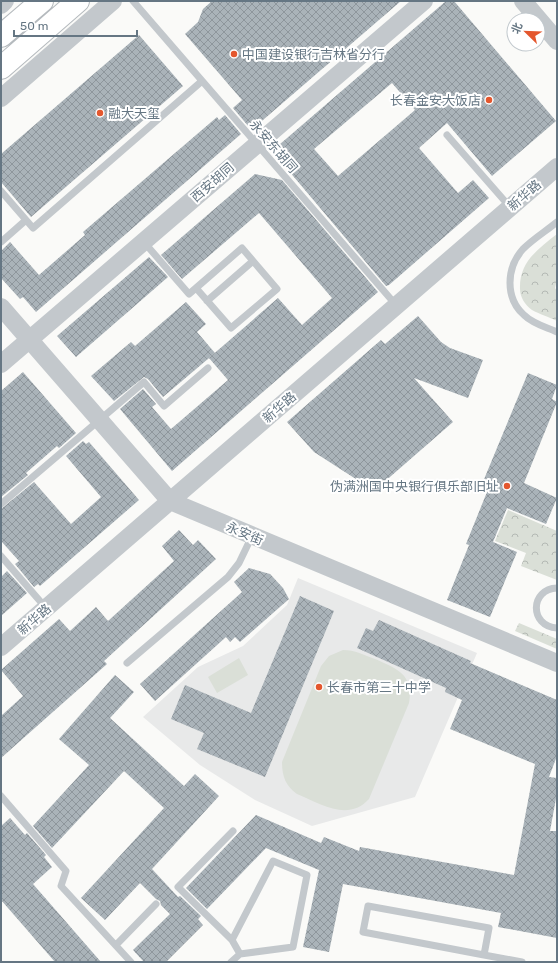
<svg xmlns="http://www.w3.org/2000/svg" width="558" height="963" viewBox="0 0 558 963" font-family="Rubik,'Noto Sans SC',sans-serif">
	<defs>
		<pattern id="forest-crowns" width="20" height="18" patternUnits="userSpaceOnUse"><rect width="20" height="18" fill="#dadfd7"/><path d="M2 6a3 3 0 1 1 6 0M12 15a3 3 0 1 1 6 0" fill="none" stroke="#b4b9b4"/></pattern>
		<pattern id="building-cross-hatch" width="8" height="8" patternUnits="userSpaceOnUse"><rect width="8" height="8" fill="#aab3b9"/><path d="M0 0l8 8M0 8l8-8" fill="none" stroke="#8e969c"/></pattern>
	</defs>
	<rect width="100%" height="100%" fill="#fafaf8"/>
	<path fill="#e8e9e9" d="M 298,578 L 477,653 L 415,797 L 312,826 L 255,800 L 200,765 L 143,717 L 198,667 L 243,646 L 287,605 Z"/>
	<path fill="url(#forest-crowns)" d="M 557,234 L 557,279 L 555,288 L 557,291 L 557,321 C 549,317 539,314 532,310 C 525,305 520,297 520,289 C 519,262 538,249 557,234 Z
		M 508,510 L 557,531 L 557,580 L 521,566 L 526,553 L 495,541 Z
		M 519,623 L 557,639 L 557,649 L 515,631 Z"/>
	<path fill="#dadfd7" d="M 343,650 C 355,650 364,655 375,659 C 398,669 414,675 409,703 L 369,799 C 348,822 321,804 297,794 C 286,786 282,777 282,762 L 321,666 L 329,656 Z
		M 239,658 L 248,675 L 217,693 L 208,677 Z"/>
	<path fill="url(#building-cross-hatch)" fill-rule="evenodd" d="M 212,1 L 401,1 L 256,126 L 253,123 L 249,127 L 233,108 L 242,100 L 185,34 L 198,22 L 203,9 Z
		M 446,1 L 454,1 L 556,121 L 492,176 L 447,123 L 419,148 L 458,193 L 473,180 L 489,198 L 389,285 L 386,286 L 272,151 ZM 392,83 L 415,110 L 338,176 L 314,149 Z
		M 139,35 L 183,86 L 31,217 L 1,182 L 1,154 Z
		M 225,115 L 241,134 L 36,312 L 23,297 L 20,299 L 1,278 L 1,251 L 10,242 L 39,275 L 85,235 L 83,232 L 217,117 L 219,120 Z
		M 255,174 L 282,180 L 378,292 L 172,471 L 120,409 L 143,389 L 156,404 L 152,407 L 171,429 L 228,380 L 209,358 L 278,298 L 302,325 L 332,298 L 259,213 L 182,279 L 161,255 Z
		M 149,257 L 168,277 L 76,357 L 57,336 Z
		M 186,302 L 206,324 L 197,332 L 215,353 L 163,397 L 148,379 L 144,377 L 114,401 L 91,376 L 131,342 L 135,346 Z
		M 418,316 L 441,342 L 450,348 L 483,360 L 468,398 L 414,378 L 453,422 L 375,490 L 366,480 L 362,483 L 314,452 L 287,422 L 381,340 L 385,344 Z
		M 23,372 L 76,433 L 59,448 L 57,446 L 26,473 L 28,475 L 1,497 L 1,391 Z
		M 528,373 L 557,385 L 552,399 L 557,402 L 524,483 L 557,498 L 546,524 L 507,508 L 493,542 L 517,552 L 490,617 L 447,600 L 469,545 L 466,544 L 487,492 L 480,489 Z
		M 83,441 L 86,444 L 89,442 L 139,500 L 40,586 L 38,584 L 34,587 L 15,564 L 19,561 L 1,541 L 1,509 L 34,482 L 71,524 L 101,497 L 66,456 Z
		M 179,530 L 193,545 L 198,540 L 216,559 L 104,661 L 107,664 L 1,758 L 1,716 L 23,696 L 1,670 L 59,619 L 70,631 L 96,607 L 108,621 L 174,561 L 162,546 Z
		M 249,568 L 270,574 L 283,588 L 289,599 L 240,642 L 235,637 L 230,642 L 226,637 L 155,701 L 140,684 L 242,592 L 234,582 Z
		M 7,571 L 27,593 L 1,616 L 1,577 Z
		M 300,596 L 334,611 L 265,777 L 197,749 L 204,733 L 171,719 L 185,685 L 251,713 Z
		M 379,620 L 471,661 L 470,663 L 557,700 L 557,756 L 549,777 L 557,778 L 557,793 L 550,831 L 557,831 L 557,938 L 498,927 L 501,913 L 343,884 L 329,952 L 303,947 L 319,870 L 266,848 L 207,909 L 186,888 L 256,815 L 321,843 L 324,837 L 359,851 L 360,847 L 514,875 L 535,764 L 450,729 L 462,700 L 445,692 L 446,688 L 357,648 L 366,628 L 373,631 Z
		M 115,675 L 134,692 L 110,718 L 184,786 L 195,774 L 219,796 L 152,869 L 178,897 L 180,896 L 201,916 L 198,919 L 203,925 L 166,962 L 144,962 L 133,950 L 170,914 L 161,905 L 160,901 L 156,899 L 140,883 L 105,920 L 81,898 L 164,808 L 124,771 L 52,848 L 33,826 L 89,765 L 59,739 Z
		M 10,818 L 25,835 L 27,833 L 46,855 L 44,857 L 52,867 L 33,884 L 101,962 L 55,962 L 1,900 L 1,826 Z"/>
	<g fill="none" stroke-linecap="round" stroke-linejoin="round">
		<g stroke="#b5babe" stroke-width="24">
			<path id="primary" d="M 1,36 L 42,1
				M 1,68 L 78,1"/>
		</g>
		<path stroke="#c3c8cc" stroke-width="7" d="M 133,1 L 396,305
			M 447,135 L 510,207
			M 1,191 L 33,228 L 202,81
			M 557,222 C 546,231 533,239 523,249 C 506,268 505,298 524,315 C 533,324 546,327 557,332
			M 143,241 L 189,294 L 196,288
			M 1,242 L 26,220
			M 242,248 L 277,289 L 231,328 L 196,288 Z
			M 207,301 L 253,261
			M 1,504 L 144,382 L 164,406 L 208,368
			M 1,556 L 46,608
			M 557,588 C 530,589 529,626 557,628
			M 127,663 L 228,577 L 239,563 L 252,536
			M 1,796 L 66,871 L 61,886 L 131,962
			M 233,831 L 178,887 L 232,940 L 240,954
			M 368,906 L 489,928 L 484,955 L 363,932 Z
			M 116,945 L 156,904
			M 484,955 L 522,962
			M 231,962 L 240,954 L 293,947 L 307,875 L 273,861 L 232,940"/>
		<path stroke="#c3c8cc" stroke-width="18" d="M 523,1 L 557,41
			M 1,5 L 5,1
			M 1,98 L 113,1
			M 1,307 L 170,501 L 557,663
			M 1,364 L 424,1
			M 1,647 L 557,167"/>
		<use href="#primary" stroke="#fff" stroke-width="22"/>
	</g>
	<g fill="#e4572e" stroke="#fff" stroke-width="1.5">
		<circle cx="234" cy="54" r="4"/>
		<circle cx="489" cy="100" r="4"/>
		<circle cx="100" cy="113" r="4"/>
		<circle cx="507" cy="486" r="4"/>
		<circle cx="319" cy="687" r="4"/>
	</g>
	<g text-anchor="middle" stroke-width="4" stroke-linejoin="round" paint-order="stroke">
		<g font-size="13" fill="#657683" stroke="#fff" text-anchor="start">
			<text x="242" y="59">中国建设银行吉林省分行</text>
			<text x="481" y="105" text-anchor="end">长春金安大饭店</text>
			<text x="108" y="118">融大天玺</text>
			<text x="499" y="491" text-anchor="end">伪满洲国中央银行俱乐部旧址</text>
			<text x="327" y="692">长春市第三十中学</text>
		</g>
		<g font-size="13" fill="#657683" stroke="#fff">
			<text transform="translate(274 146) rotate(49)" y="5">永安东胡同</text>
			<text transform="translate(212 182) rotate(-41)" y="5">西安胡同</text>
			<text transform="translate(524 195) rotate(-41)" y="5">新华路</text>
			<text transform="translate(279 407) rotate(-41)" y="5">新华路</text>
			<text transform="translate(245 533) rotate(23)" y="5">永安街</text>
			<text transform="translate(34 619) rotate(-41)" y="5">新华路</text>
		</g>
	</g>
	<rect width="558" height="963" fill="none" stroke="#657683" stroke-width="4"/>
	<g transform="translate(526 32) rotate(293)"><circle r="19" fill="#ffffff" stroke="#c1c8cd"/>
	<path d="M0-3L7 15L0 10L-7 15Z" fill="#e4572e"/>
	<text y="-6" font-size="11" font-weight="bold" text-anchor="middle" fill="#657683">北</text>
	</g>
	<path d="M14 30v6h123v-6" fill="none" stroke="#657683" stroke-width="2"/>
	<text x="20" y="30" font-size="12" fill="#657683" stroke="#ffffff" stroke-width="3" paint-order="stroke">50 m</text>
</svg>
